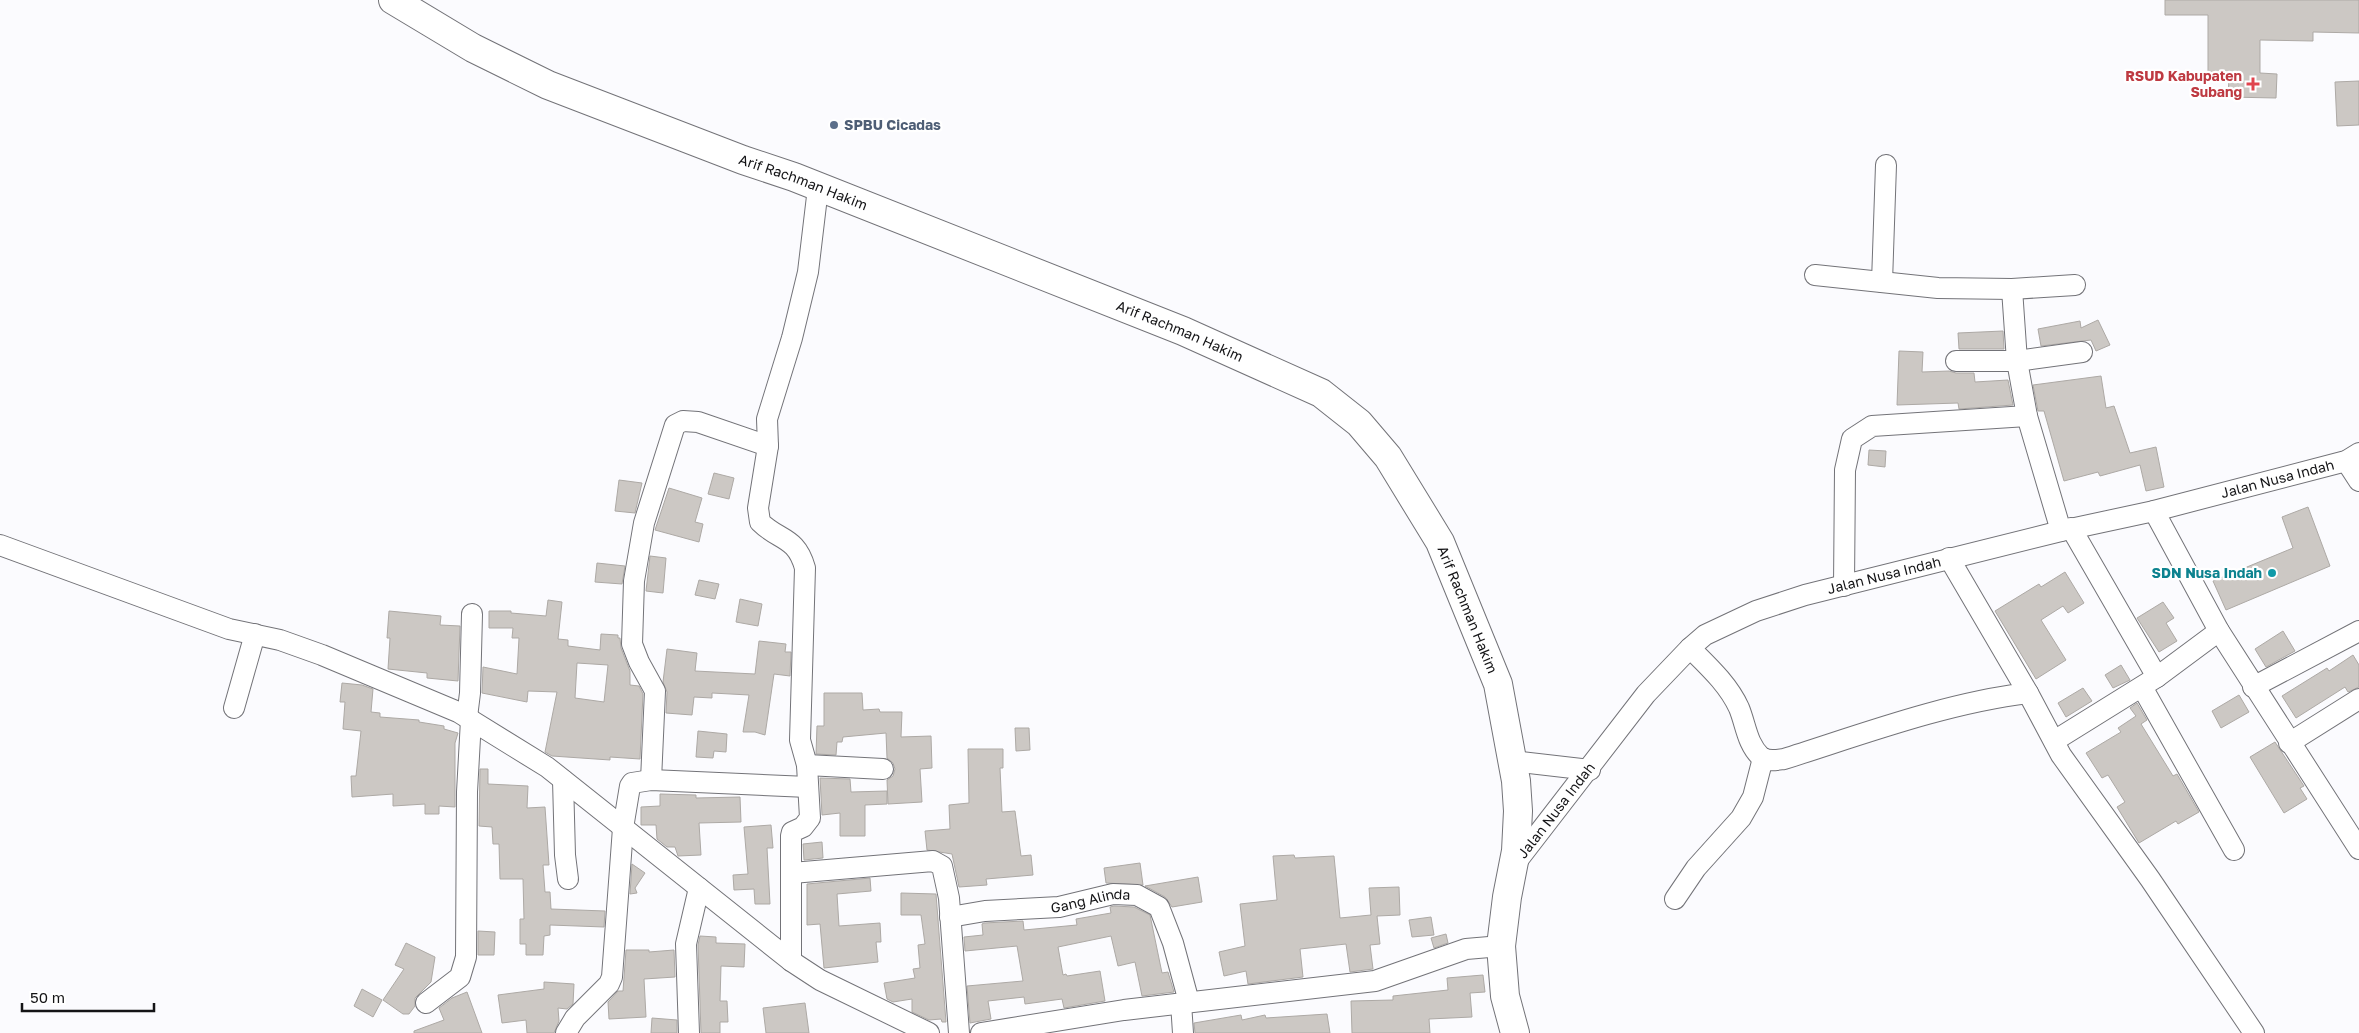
<svg xmlns="http://www.w3.org/2000/svg" width="2359" height="1033" viewBox="0 0 2359 1033" font-family="'Golos Text',sans-serif">
	<rect width="100%" height="100%" fill="#fbfbfe"/>
	<path fill="#ccc8c4" stroke="#ada9a5" fill-rule="evenodd" d="M 2165,0 L 2359,0 L 2359,33 L 2313,32 L 2313,41 L 2260,40 L 2260,73 L 2277,74 L 2276,98 L 2228,97 L 2229,78 L 2208,78 L 2208,15 L 2165,15 Z
		M 2359,81 L 2359,125 L 2337,126 L 2335,82 Z
		M 2098,320 L 2110,345 L 2096,351 L 2091,340 L 2041,346 L 2038,329 L 2080,321 L 2081,328 Z
		M 2003,331 L 2004,349 L 1959,349 L 1958,333 Z
		M 1899,351 L 1923,352 L 1922,372 L 1949,371 L 1956,373 L 1974,373 L 1975,382 L 2008,380 L 2013,405 L 1959,409 L 1958,403 L 1897,405 Z
		M 2101,376 L 2106,408 L 2114,406 L 2130,453 L 2156,447 L 2164,487 L 2146,491 L 2140,465 L 2100,476 L 2098,472 L 2064,481 L 2044,411 L 2038,411 L 2033,385 Z
		M 1869,450 L 1886,451 L 1885,467 L 1868,465 Z
		M 714,473 L 734,478 L 729,499 L 708,494 Z
		M 619,480 L 642,483 L 635,513 L 615,511 Z
		M 669,488 L 702,498 L 695,522 L 703,524 L 699,542 L 655,530 Z
		M 2308,507 L 2330,566 L 2226,610 L 2213,581 L 2293,548 L 2282,517 Z
		M 650,556 L 666,558 L 663,593 L 646,591 Z
		M 597,563 L 625,566 L 622,584 L 595,582 Z
		M 2065,572 L 2084,603 L 2068,613 L 2063,606 L 2041,620 L 2066,660 L 2036,679 L 1995,611 L 2039,584 L 2041,587 Z
		M 699,580 L 719,584 L 715,599 L 695,595 Z
		M 740,599 L 762,604 L 758,626 L 736,622 Z
		M 548,600 L 562,602 L 558,639 L 568,640 L 568,646 L 600,650 L 601,634 L 618,635 L 618,638 L 620,638 L 621,648 L 630,671 L 630,685 L 639,686 L 643,694 L 640,759 L 610,757 L 610,760 L 552,756 L 545,752 L 557,692 L 528,691 L 527,702 L 482,693 L 483,667 L 517,674 L 519,638 L 512,638 L 513,628 L 489,628 L 489,611 L 511,611 L 511,613 L 546,616 ZM 577,663 L 608,665 L 604,702 L 575,698 Z
		M 2163,602 L 2174,618 L 2166,623 L 2177,641 L 2159,652 L 2137,618 Z
		M 389,611 L 441,616 L 440,625 L 460,626 L 458,681 L 427,678 L 427,673 L 388,669 L 390,638 L 387,638 Z
		M 2283,631 L 2295,651 L 2266,667 L 2255,649 Z
		M 759,641 L 786,644 L 785,652 L 791,652 L 790,676 L 774,674 L 765,735 L 755,732 L 743,732 L 749,695 L 712,693 L 712,698 L 694,697 L 692,715 L 666,713 L 667,692 L 663,682 L 667,649 L 697,653 L 695,671 L 755,674 Z
		M 2353,655 L 2359,665 L 2359,687 L 2348,692 L 2345,687 L 2296,718 L 2282,696 L 2327,668 L 2329,671 Z
		M 2121,665 L 2130,680 L 2113,688 L 2105,675 Z
		M 342,683 L 362,685 L 373,689 L 371,712 L 380,713 L 380,717 L 419,720 L 419,722 L 444,726 L 444,729 L 458,733 L 455,743 L 455,807 L 439,806 L 439,814 L 425,814 L 425,804 L 393,806 L 393,794 L 352,797 L 351,776 L 356,776 L 361,731 L 343,729 L 345,702 L 340,702 Z
		M 2083,688 L 2092,701 L 2066,717 L 2058,703 Z
		M 824,693 L 862,693 L 863,710 L 879,709 L 880,712 L 902,712 L 901,737 L 931,736 L 932,768 L 920,769 L 922,802 L 888,804 L 887,780 L 893,776 L 895,769 L 893,763 L 887,758 L 886,733 L 843,737 L 842,742 L 837,742 L 836,755 L 816,754 L 817,726 L 824,726 Z
		M 2239,695 L 2249,712 L 2221,728 L 2212,711 Z
		M 2137,703 L 2147,720 L 2141,724 L 2173,776 L 2177,774 L 2199,812 L 2178,824 L 2176,821 L 2139,843 L 2117,807 L 2125,802 L 2108,775 L 2102,778 L 2086,753 L 2121,732 L 2118,728 L 2136,716 L 2130,708 Z
		M 1015,728 L 1029,728 L 1030,750 L 1016,751 Z
		M 698,731 L 727,734 L 726,752 L 714,751 L 713,758 L 696,757 Z
		M 2275,742 L 2304,786 L 2300,788 L 2307,799 L 2284,813 L 2250,757 Z
		M 968,749 L 1003,749 L 1003,768 L 1000,768 L 1002,812 L 1015,811 L 1021,856 L 1031,855 L 1033,875 L 986,879 L 987,885 L 959,887 L 952,854 L 927,850 L 925,831 L 950,829 L 949,805 L 969,803 Z
		M 480,769 L 488,769 L 488,784 L 528,786 L 527,808 L 545,807 L 549,865 L 543,865 L 545,892 L 550,892 L 551,909 L 605,911 L 604,927 L 550,925 L 550,935 L 544,936 L 543,955 L 526,955 L 526,944 L 520,944 L 520,919 L 524,919 L 523,879 L 500,879 L 499,844 L 493,844 L 492,827 L 479,826 Z
		M 820,778 L 850,779 L 851,792 L 887,791 L 887,804 L 865,805 L 865,836 L 840,836 L 840,813 L 822,815 Z
		M 660,794 L 696,795 L 696,798 L 740,797 L 741,822 L 699,823 L 701,855 L 678,856 L 675,847 L 667,847 L 657,839 L 656,825 L 641,825 L 641,807 L 660,806 Z
		M 771,825 L 773,848 L 767,848 L 770,904 L 755,904 L 754,889 L 734,890 L 733,875 L 748,874 L 744,827 Z
		M 822,842 L 823,858 L 804,860 L 803,844 Z
		M 1294,855 L 1295,858 L 1334,856 L 1340,918 L 1371,915 L 1369,888 L 1399,887 L 1400,915 L 1377,916 L 1380,944 L 1370,945 L 1373,969 L 1350,972 L 1346,944 L 1300,949 L 1303,977 L 1248,984 L 1246,971 L 1224,976 L 1219,952 L 1245,946 L 1240,904 L 1277,900 L 1273,856 Z
		M 1140,863 L 1143,885 L 1106,883 L 1104,868 Z
		M 632,864 L 645,873 L 635,888 L 637,893 L 630,894 Z
		M 1198,877 L 1202,902 L 1172,907 L 1165,897 L 1145,886 Z
		M 870,878 L 871,891 L 837,894 L 839,926 L 880,923 L 881,942 L 876,942 L 878,962 L 824,968 L 820,924 L 807,925 L 807,884 Z
		M 901,893 L 936,894 L 946,1022 L 942,1022 L 941,1019 L 929,1020 L 912,1012 L 912,999 L 893,1002 L 887,999 L 884,983 L 915,978 L 913,969 L 920,968 L 918,945 L 925,944 L 921,915 L 901,915 Z
		M 1114,906 L 1134,907 L 1150,915 L 1162,973 L 1168,972 L 1174,992 L 1142,996 L 1135,962 L 1118,966 L 1111,936 L 1058,947 L 1063,975 L 1066,974 L 1067,976 L 1100,971 L 1105,1001 L 1064,1008 L 1062,999 L 1025,1004 L 1024,997 L 988,1001 L 991,1019 L 970,1023 L 967,986 L 1023,981 L 1017,946 L 965,951 L 964,937 L 983,935 L 982,924 L 984,923 L 1023,921 L 1024,930 L 1077,925 L 1076,919 L 1111,913 L 1110,907 Z
		M 1431,917 L 1434,935 L 1412,937 L 1409,920 Z
		M 478,931 L 495,932 L 494,955 L 478,955 Z
		M 1446,934 L 1448,943 L 1434,948 L 1431,938 Z
		M 700,936 L 716,937 L 716,943 L 745,944 L 744,967 L 721,966 L 720,1001 L 727,1001 L 728,1022 L 720,1022 L 720,1033 L 701,1033 L 698,945 Z
		M 406,943 L 435,957 L 431,982 L 415,998 L 415,1006 L 409,1014 L 403,1014 L 383,1000 L 404,969 L 395,965 Z
		M 626,950 L 649,950 L 649,952 L 674,950 L 675,977 L 644,979 L 646,1017 L 609,1019 L 608,1002 L 618,991 L 623,991 Z
		M 1483,975 L 1485,992 L 1470,993 L 1472,1017 L 1429,1019 L 1430,1033 L 1352,1033 L 1351,1001 L 1393,1000 L 1393,996 L 1448,990 L 1447,978 Z
		M 544,982 L 574,984 L 573,1004 L 567,1009 L 558,1008 L 559,1021 L 554,1033 L 527,1033 L 526,1020 L 502,1023 L 498,995 L 544,989 Z
		M 362,989 L 382,1000 L 373,1017 L 354,1006 Z
		M 467,992 L 482,1033 L 414,1033 L 414,1031 L 444,1020 L 439,1008 L 452,998 Z
		M 805,1003 L 809,1033 L 766,1033 L 763,1008 Z
		M 1327,1014 L 1330,1033 L 1195,1033 L 1194,1023 L 1241,1015 L 1242,1020 L 1265,1015 L 1266,1018 Z
		M 652,1018 L 677,1020 L 677,1033 L 651,1033 Z"/>
	<g fill="none" stroke-linecap="round" stroke-linejoin="round">
		<g stroke="#737378" stroke-width="22">
			<g id="minor">
				<path d="M 1815,275 L 1938,288 L 2012,289 L 2075,285"/>
				<path d="M 1882,282 L 1886,165"/>
				<path d="M 2012,289 L 2017,361 L 2027,416 L 2061,531"/>
				<path d="M 1956,361 L 2017,361 L 2082,352"/>
				<path d="M 2346,461 L 2359,481"/>
				<path d="M 2154,511 L 2219,631 L 2359,849"/>
				<path d="M 2071,528 L 2157,677"/>
				<path d="M 0,545 L 229,629 L 280,640 L 322,655 L 458,712 L 547,767 L 791,961 L 820,980 L 929,1033"/>
				<path d="M 1844,586 L 1845,470 L 1852,439 L 1872,426 L 2027,416"/>
				<path d="M 1690,648 C 1708,666 1728,684 1739,708 C 1746,725 1747,744 1761,757 C 1768,762 1776,760 1784,759 C 1863,734 1946,703 2028,693 L 1949,558"/>
				<path d="M 2142,687 L 2234,850"/>
				<path d="M 2253,687 L 2359,631"/>
				<path d="M 2028,693 L 2061,755 L 2150,879 L 2254,1033"/>
				<path d="M 234,708 L 255,634"/>
				<path d="M 467,717 L 470,693 L 472,614"/>
				<path d="M 2054,741 L 2157,677 L 2219,631"/>
				<path d="M 2289,743 L 2359,699"/>
				<path d="M 1512,761 L 1590,770"/>
				<path d="M 807,765 L 883,769"/>
				<path d="M 563,780 L 565,855 L 568,879"/>
				<path d="M 651,780 L 655,691 L 639,662 L 632,644 L 634,581 L 644,523 L 675,425 L 683,421 L 698,422 L 768,446"/>
				<path id="s1" d="M 1514,865 L 1646,694 L 1690,648 L 1705,635 L 1756,611 L 1805,595 L 2061,531 L 2154,511 L 2346,461 L 2359,453"/>
				<path d="M 792,873 L 933,861 L 942,866 L 949,898 L 959,1033"/>
				<path d="M 1675,899 L 1696,868 L 1741,818 L 1753,797 L 1763,758"/>
				<path id="s2" d="M 950,917 L 985,911 L 1059,907 L 1113,894 L 1137,895 L 1159,907 L 1173,943 L 1189,1002"/>
				<path d="M 791,961 L 791,836 L 792,832 L 803,827 L 810,818 L 807,765 L 800,740 L 805,568 C 796,536 779,541 760,522 L 758,508 L 768,446 L 767,419 L 792,338 L 808,272 L 818,188"/>
				<path d="M 426,1003 L 460,977 L 466,957 L 467,792 L 471,720"/>
				<path d="M 1181,1003 L 1183,1033"/>
				<path d="M 566,1033 L 575,1018 L 609,984 L 612,977 L 623,828 L 630,786 L 632,783 L 651,780 L 808,787"/>
				<path d="M 689,1033 L 686,944 L 699,888"/>
				<path d="M 981,1033 L 1124,1010 L 1375,981 L 1466,949 L 1501,946"/>
			</g>
		</g>
		<g stroke="#737378" stroke-width="30">
			<g id="primary">
				<path id="s3" d="M 393,0 L 473,48 L 548,85 L 743,160 L 794,177 L 1183,331 L 1321,393 L 1359,423 L 1388,457 L 1440,542 L 1498,684 L 1516,781 L 1518,811 L 1516,851 L 1507,897 L 1501,946 L 1505,996 L 1515,1033"/>
			</g>
		</g>
		<use href="#minor" stroke="#fff" stroke-width="20"/>
		<use href="#primary" stroke="#fff" stroke-width="28"/>
	</g>
	<path fill="#e0444e" stroke="#fff" stroke-width="2" d="M2250.5 76.5h5v5h5v5h-5v5h-5v-5h-5v-5h5z"/>
	<circle fill="#5c6f8a" stroke="#fff" stroke-width="2" cx="834" cy="125" r="5"/>
	<circle fill="#0f9aa8" stroke="#fff" stroke-width="2" cx="2272" cy="573" r="5"/>
	<g text-anchor="middle" stroke-width="4.5" stroke-linejoin="round" paint-order="stroke">
		<g font-size="14" font-weight="bold" fill="#be3a42" stroke="#fff" text-anchor="end">
			<text x="2242" y="81">RSUD Kabupaten<tspan x="2242" dy="16">Subang</tspan></text>
		</g>
		<g font-size="14" font-weight="bold" fill="#4e5e75" stroke="#fff" text-anchor="start">
			<text x="844" y="130">SPBU Cicadas</text>
		</g>
		<g font-size="14" fill="#141416" stroke="#fff">
			<text dy="5" stroke="none"><textPath href="#s3" startOffset="450">Arif Rachman Hakim</textPath></text>
			<text dy="5" stroke="none"><textPath href="#s3" startOffset="855">Arif Rachman Hakim</textPath></text>
			<text dy="5" stroke="none"><textPath href="#s1" startOffset="894">Jalan Nusa Indah</textPath></text>
			<text dy="5" stroke="none"><textPath href="#s1" startOffset="489">Jalan Nusa Indah</textPath></text>
			<text dy="5" stroke="none"><textPath href="#s3" startOffset="1275">Arif Rachman Hakim</textPath></text>
			<text dy="5" stroke="none"><textPath href="#s1" startOffset="69">Jalan Nusa Indah</textPath></text>
			<text dy="5" stroke="none"><textPath href="#s2" startOffset="142">Gang Alinda</textPath></text>
		</g>
		<g font-size="14" font-weight="bold" fill="#0d838f" stroke="#fff" text-anchor="end">
			<text x="2262" y="578">SDN Nusa Indah</text>
		</g>
	</g>
	<path d="M22 1003v8h132v-8" fill="none" stroke="#141416" stroke-width="2.5"/>
	<text x="30" y="1003" font-size="15" fill="#141416" stroke="#ffffff" stroke-width="4" paint-order="stroke">50 m</text>
</svg>
